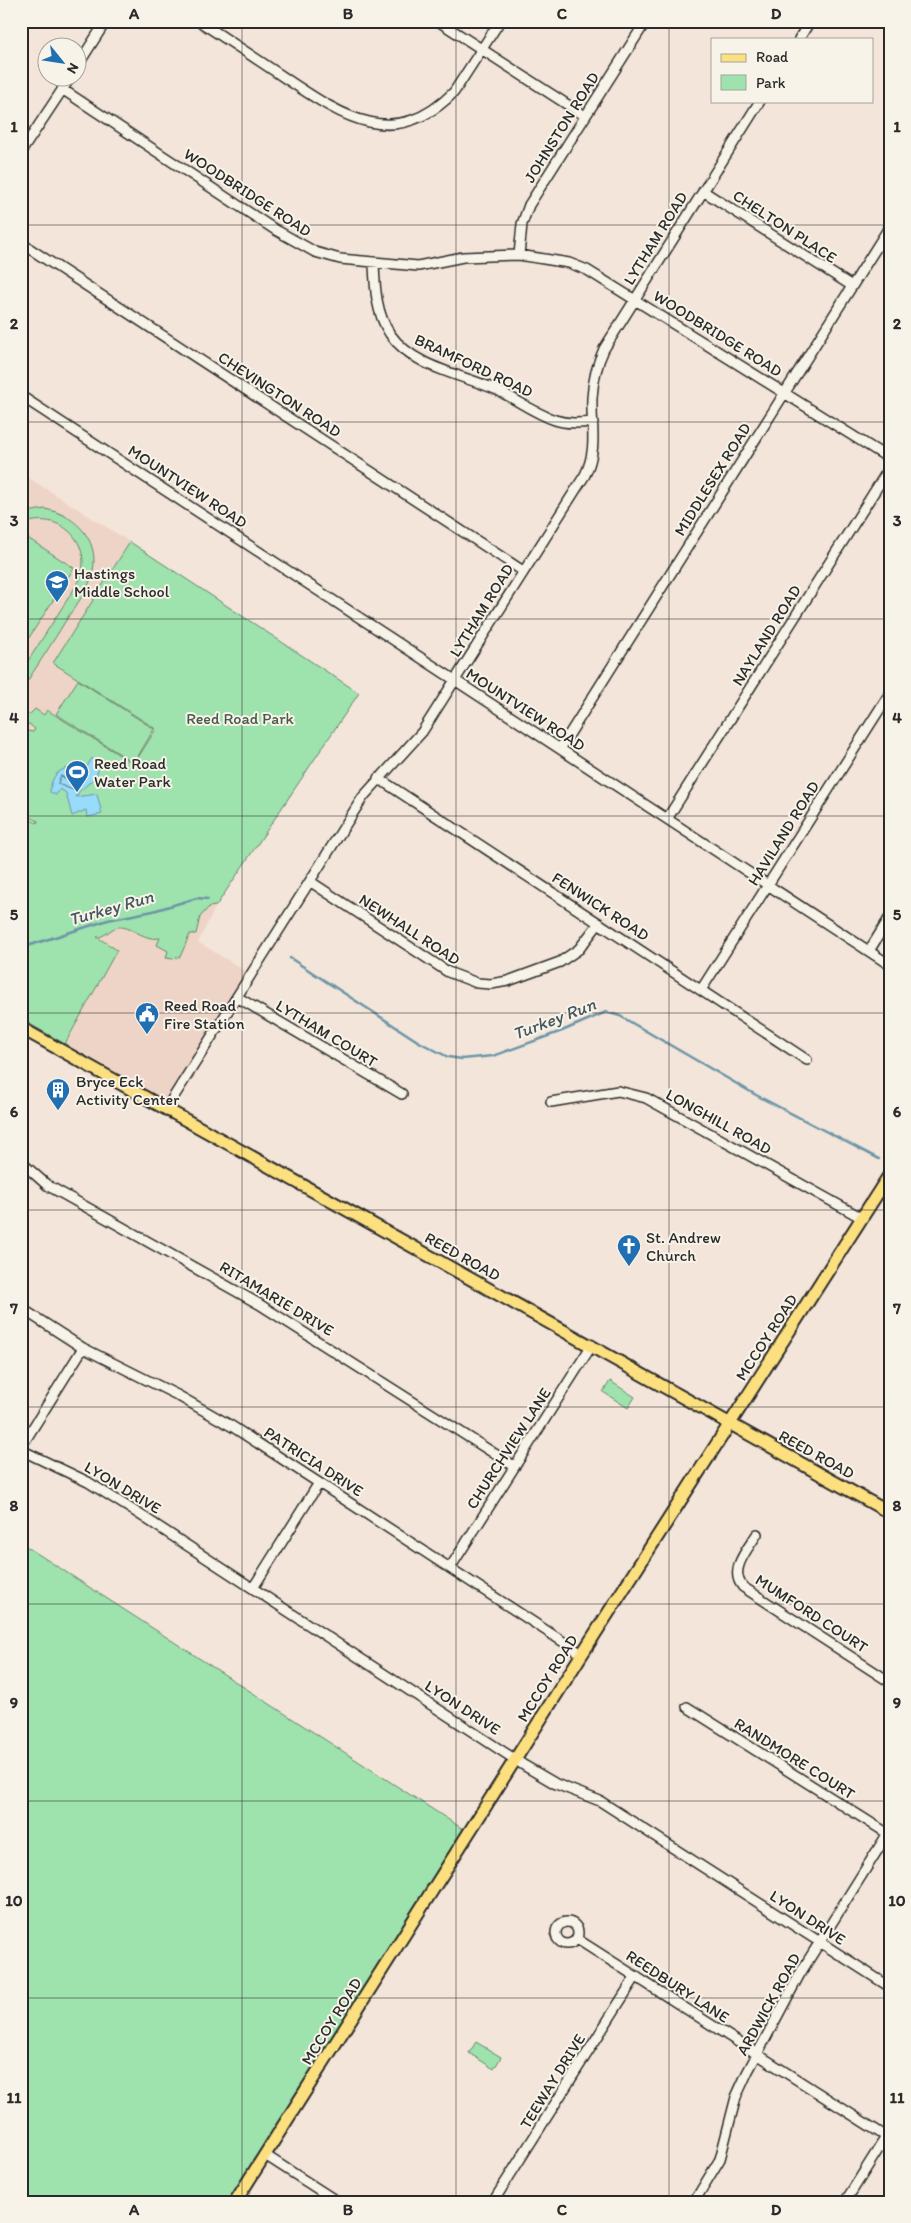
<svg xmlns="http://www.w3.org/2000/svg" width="911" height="2223" viewBox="0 0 911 2223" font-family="Itim,sans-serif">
	<rect width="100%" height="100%" fill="#f3e5d9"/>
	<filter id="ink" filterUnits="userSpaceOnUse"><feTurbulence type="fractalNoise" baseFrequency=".02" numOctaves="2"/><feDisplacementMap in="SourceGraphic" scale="10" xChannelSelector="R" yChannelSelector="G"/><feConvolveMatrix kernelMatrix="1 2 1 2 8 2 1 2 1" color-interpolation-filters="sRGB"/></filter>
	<g filter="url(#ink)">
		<path fill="#eed4c6" d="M 21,473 L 130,542 L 54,663 L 156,729 L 134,764 L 47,710 L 21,751 Z
			M 216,906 L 198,942 L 252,975 L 168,1111 L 117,1089 L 59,1057 L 116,950 L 89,933 L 128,921 Z"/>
		<path fill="#9ee2ad" stroke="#64866c" d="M 45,509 C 78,515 103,544 91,578 C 87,592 76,605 68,617 C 53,642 37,666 21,691 L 21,672 L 79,581 C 95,543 59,508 21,525 L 21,513 Z
			M 23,535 L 74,568 L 21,650 L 21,538 Z
			M 130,542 L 359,693 L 216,906 L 209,907 L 200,917 L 196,934 L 190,934 L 180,957 L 173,959 L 166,958 L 168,951 L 157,945 L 160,938 C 146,941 135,929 122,927 C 112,925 107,937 97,937 L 117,950 L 66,1042 L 67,1045 L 21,1019 L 21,815 L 37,823 L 38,821 L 21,812 L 21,730 L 33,732 L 35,729 L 29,724 L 21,725 L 23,710 L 29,715 L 35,709 L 44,715 L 47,710 L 134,764 L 156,729 L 53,663 Z
			M 78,680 L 154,729 L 134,763 L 56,714 Z
			M 610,1381 L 635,1397 L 628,1408 L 603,1392 Z
			M 21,1543 L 463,1829 L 227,2202 L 21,2202 Z
			M 476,2042 L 501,2057 L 494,2069 L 469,2053 Z"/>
		<path fill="#98dbfa" stroke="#6c95a7" d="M 92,758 L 99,767 C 96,782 83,785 75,797 L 97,794 L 102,814 L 87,817 L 86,810 L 72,816 L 66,793 L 60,789 L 56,795 L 50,792 C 50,781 56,770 68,768 L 73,777 L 81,777 Z"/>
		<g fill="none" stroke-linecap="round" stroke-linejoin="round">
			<path stroke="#57717e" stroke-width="1" d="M 61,776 L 74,783 L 73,790 L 58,784 Z"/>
			<path stroke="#6c95a7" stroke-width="2.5" d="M 21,948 L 108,920 L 153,911 L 197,898 L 208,899
				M 290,958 L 419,1042 L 448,1057 L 462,1059 L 493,1056 L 562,1031 L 606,1012 L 620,1016 L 756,1095 L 879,1159"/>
			<g stroke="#2b2b2b" stroke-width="12">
				<path id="minor" d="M 199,21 C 226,39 254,57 282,76 C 339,114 393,154 454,92 L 500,21
					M 438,21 L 585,116
					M 799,39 L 810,21
					M 78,65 L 106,21
					M 62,89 L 274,229 L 315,252 L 340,259 L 418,266 L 463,257 L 519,255 L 569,263 L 587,270 L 890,459
					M 21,152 L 70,78
					M 703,191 L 852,286
					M 21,243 L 523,571
					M 519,255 L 522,224 L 529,205 L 646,21
					M 374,264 C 375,288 376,313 390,334 C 414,368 461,374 497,390 C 516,399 534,413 555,420 C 567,424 580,423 593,422
					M 21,396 L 890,965
					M 560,749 L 890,226
					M 378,778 L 807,1060
					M 667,819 L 890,467
					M 311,882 L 448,972 L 477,983 L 491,984 L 508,981 L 560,962 L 579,949 L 599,923
					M 869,951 L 890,917
					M 701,990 L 890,693
					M 237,997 L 402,1094
					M 551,1102 L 618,1091 L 646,1098 L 862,1218
					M 166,1109 L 363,797 L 422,732 L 585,475 C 598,449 591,425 592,398 C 593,381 597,364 604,349 L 760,101
					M 21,1162 L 47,1185 L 259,1304 L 514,1466
					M 21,1308 L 83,1348 L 177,1395 L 233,1427 L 582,1654
					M 21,1447 L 83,1348
					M 21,1450 L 88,1482 L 139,1514 L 525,1766 L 556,1784 L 600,1801 L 890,1987
					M 757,1534 C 748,1549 728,1570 743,1587 L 890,1682
					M 450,1568 L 592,1345
					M 253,1588 L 319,1483
					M 687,1707 L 890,1835
					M556 1933a11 11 0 1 1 22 0a11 11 0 1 1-22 0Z
					M 577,1939 L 890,2139
					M 265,2155 L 338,2202
					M 493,2202 L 636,1976
					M 694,2202 L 720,2159 L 736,2097 L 747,2073 L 801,1972 L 890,1830
					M 845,2202 L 886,2137"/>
			</g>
			<g stroke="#2b2b2b" stroke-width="15">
				<path id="major" d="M 21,1028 L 890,1513
					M 235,2202 L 582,1654 L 890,1174"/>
			</g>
			<use href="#minor" stroke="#f7f3e8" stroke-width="9"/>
			<use href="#major" stroke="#fce080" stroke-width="11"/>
		</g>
	</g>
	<path fill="none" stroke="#2b2b2b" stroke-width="1" stroke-opacity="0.55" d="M 242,21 L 242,2202M 456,21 L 456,2202M 669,21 L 669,2202M 21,225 L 890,225M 21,422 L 890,422M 21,619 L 890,619M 21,816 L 890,816M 21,1013 L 890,1013M 21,1210 L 890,1210M 21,1407 L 890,1407M 21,1604 L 890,1604M 21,1801 L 890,1801M 21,1998 L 890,1998"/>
	<defs>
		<g id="school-pin" transform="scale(1.25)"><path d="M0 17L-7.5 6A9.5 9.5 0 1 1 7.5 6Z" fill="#1f6fb2" stroke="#f7f3e8"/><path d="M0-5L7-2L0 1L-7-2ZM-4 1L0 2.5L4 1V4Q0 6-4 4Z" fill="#fff"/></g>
		<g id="stadium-pin" transform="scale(1.25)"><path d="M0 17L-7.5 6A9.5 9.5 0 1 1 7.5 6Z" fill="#1f6fb2" stroke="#f7f3e8"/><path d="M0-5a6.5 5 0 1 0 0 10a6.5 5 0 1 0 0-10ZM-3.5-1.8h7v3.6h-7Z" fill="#fff"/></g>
		<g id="civic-pin" transform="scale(1.25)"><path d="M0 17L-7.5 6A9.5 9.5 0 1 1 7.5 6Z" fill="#1f6fb2" stroke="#f7f3e8"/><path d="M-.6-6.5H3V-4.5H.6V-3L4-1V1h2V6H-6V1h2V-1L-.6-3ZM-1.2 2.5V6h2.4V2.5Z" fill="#fff"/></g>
		<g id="building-pin" transform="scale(1.25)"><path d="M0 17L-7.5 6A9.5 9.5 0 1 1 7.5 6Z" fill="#1f6fb2" stroke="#f7f3e8"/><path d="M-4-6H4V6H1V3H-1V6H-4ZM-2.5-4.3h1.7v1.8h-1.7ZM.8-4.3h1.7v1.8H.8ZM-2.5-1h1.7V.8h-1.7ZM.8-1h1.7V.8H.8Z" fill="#fff"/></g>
		<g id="church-pin" transform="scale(1.25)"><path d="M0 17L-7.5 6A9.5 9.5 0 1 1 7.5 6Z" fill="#1f6fb2" stroke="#f7f3e8"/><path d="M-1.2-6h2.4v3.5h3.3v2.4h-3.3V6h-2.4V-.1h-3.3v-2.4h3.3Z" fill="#fff"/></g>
	</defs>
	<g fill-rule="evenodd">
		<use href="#school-pin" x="57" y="582"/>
		<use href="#stadium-pin" x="77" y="772"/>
		<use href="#civic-pin" x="147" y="1014"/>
		<use href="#building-pin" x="58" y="1090"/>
		<use href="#church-pin" x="629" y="1246"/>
	</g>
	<g text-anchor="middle" stroke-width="4" stroke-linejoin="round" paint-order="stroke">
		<g font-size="16" fill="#2b2b2b" stroke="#f7f3e8">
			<text transform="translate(561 127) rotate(-58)" y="6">JOHNSTON ROAD</text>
			<text transform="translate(248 192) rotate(33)" y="6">WOODBRIDGE ROAD</text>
			<text transform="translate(785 226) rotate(33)" y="6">CHELTON PLACE</text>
			<text transform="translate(655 238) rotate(-58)" y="6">LYTHAM ROAD</text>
			<text transform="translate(718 333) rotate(32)" y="6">WOODBRIDGE ROAD</text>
			<text transform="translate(474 365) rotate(25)" y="6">BRAMFORD ROAD</text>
			<text transform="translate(280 394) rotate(33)" y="6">CHEVINGTON ROAD</text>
			<text transform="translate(712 479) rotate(-58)" y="6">MIDDLESEX ROAD</text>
			<text transform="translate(188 486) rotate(33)" y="6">MOUNTVIEW ROAD</text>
			<text transform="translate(481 610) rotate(-58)" y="6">LYTHAM ROAD</text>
			<text transform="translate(766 635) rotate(-58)" y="6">NAYLAND ROAD</text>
			<text transform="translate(526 709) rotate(33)" y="6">MOUNTVIEW ROAD</text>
			<text transform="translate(783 833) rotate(-58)" y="6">HAVILAND ROAD</text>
			<text transform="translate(601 906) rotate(33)" y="6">FENWICK ROAD</text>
			<text transform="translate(410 929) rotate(33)" y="6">NEWHALL ROAD</text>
			<text transform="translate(327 1033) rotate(31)" y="6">LYTHAM COURT</text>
			<text transform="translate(719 1121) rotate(29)" y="6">LONGHILL ROAD</text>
			<text transform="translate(463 1256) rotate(29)" y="6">REED ROAD</text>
			<text transform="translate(277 1298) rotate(31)" y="6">RITAMARIE DRIVE</text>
			<text transform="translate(766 1337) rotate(-57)" y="6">MCCOY ROAD</text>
			<text transform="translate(508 1448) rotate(-57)" y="6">CHURCHVIEW LANE</text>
			<text transform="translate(817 1454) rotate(29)" y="6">REED ROAD</text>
			<text transform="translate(314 1461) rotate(33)" y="6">PATRICIA DRIVE</text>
			<text transform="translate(123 1487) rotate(31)" y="6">LYON DRIVE</text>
			<text transform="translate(812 1613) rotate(33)" y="6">MUMFORD COURT</text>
			<text transform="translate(547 1678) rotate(-58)" y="6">MCCOY ROAD</text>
			<text transform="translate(463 1707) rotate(33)" y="6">LYON DRIVE</text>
			<text transform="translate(795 1758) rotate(32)" y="6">RANDMORE COURT</text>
			<text transform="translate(808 1917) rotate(33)" y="6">LYON DRIVE</text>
			<text transform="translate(678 1986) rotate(33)" y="6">REEDBURY LANE</text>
			<text transform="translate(768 2004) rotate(-61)" y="6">ARDWICK ROAD</text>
			<text transform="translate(331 2021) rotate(-58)" y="6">MCCOY ROAD</text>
			<text transform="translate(552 2081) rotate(-58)" y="6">TEEWAY DRIVE</text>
		</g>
		<g font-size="16" fill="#2b2b2b" stroke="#f7f3e8" text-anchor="start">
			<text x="74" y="579">Hastings<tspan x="74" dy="18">Middle School</tspan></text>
			<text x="94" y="769">Reed Road<tspan x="94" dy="18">Water Park</tspan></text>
			<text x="164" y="1011">Reed Road<tspan x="164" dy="18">Fire Station</tspan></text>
			<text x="76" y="1087">Bryce Eck<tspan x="76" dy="18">Activity Center</tspan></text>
			<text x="646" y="1243">St. Andrew<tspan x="646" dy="18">Church</tspan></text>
		</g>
		<g font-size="16" fill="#48594c" stroke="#f7f3e8">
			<text x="240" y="724">Reed Road Park</text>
		</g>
		<g font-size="18" font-style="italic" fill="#46575f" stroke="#f7f3e8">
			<text transform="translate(111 908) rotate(-16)" y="6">Turkey Run</text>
			<text transform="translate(554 1019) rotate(-21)" y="6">Turkey Run</text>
		</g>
	</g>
	<rect width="911" height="2223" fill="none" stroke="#f7f3e8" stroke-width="55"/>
	<rect x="711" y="38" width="162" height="65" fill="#f7f3e8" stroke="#a5a39c"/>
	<rect x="721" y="54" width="25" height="8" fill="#fce080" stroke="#a5a39c"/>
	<text x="756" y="62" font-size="15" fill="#2b2b2b">Road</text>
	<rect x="721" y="75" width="25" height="15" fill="#9ee2ad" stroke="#a5a39c"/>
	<text x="756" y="88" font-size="15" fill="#2b2b2b">Park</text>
	<g transform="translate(62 62) rotate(120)"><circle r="24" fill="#f7f3e8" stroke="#a5a39c"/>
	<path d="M0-4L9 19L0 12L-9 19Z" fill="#1f6fb2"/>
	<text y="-8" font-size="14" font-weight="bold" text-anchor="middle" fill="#2b2b2b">N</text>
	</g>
	<rect x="28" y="28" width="856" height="2168" fill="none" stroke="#2b2b2b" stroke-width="2"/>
	<g font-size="16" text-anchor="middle" font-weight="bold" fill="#2b2b2b">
		<text x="134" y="19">A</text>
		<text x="348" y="19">B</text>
		<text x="562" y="19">C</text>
		<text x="776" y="19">D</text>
		<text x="14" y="132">1</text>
		<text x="897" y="132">1</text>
		<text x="14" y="329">2</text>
		<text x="897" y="329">2</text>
		<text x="14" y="526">3</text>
		<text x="897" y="526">3</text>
		<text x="14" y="723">4</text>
		<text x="897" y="723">4</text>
		<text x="14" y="920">5</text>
		<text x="897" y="920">5</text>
		<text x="14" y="1117">6</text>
		<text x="897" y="1117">6</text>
		<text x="14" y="1314">7</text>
		<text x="897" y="1314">7</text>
		<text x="14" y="1511">8</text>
		<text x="897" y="1511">8</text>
		<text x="14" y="1708">9</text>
		<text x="897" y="1708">9</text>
		<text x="14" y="1906">10</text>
		<text x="897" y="1906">10</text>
		<text x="14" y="2103">11</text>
		<text x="897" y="2103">11</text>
		<text x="134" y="2215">A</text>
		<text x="348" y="2215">B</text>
		<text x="562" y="2215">C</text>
		<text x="776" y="2215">D</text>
	</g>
</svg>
